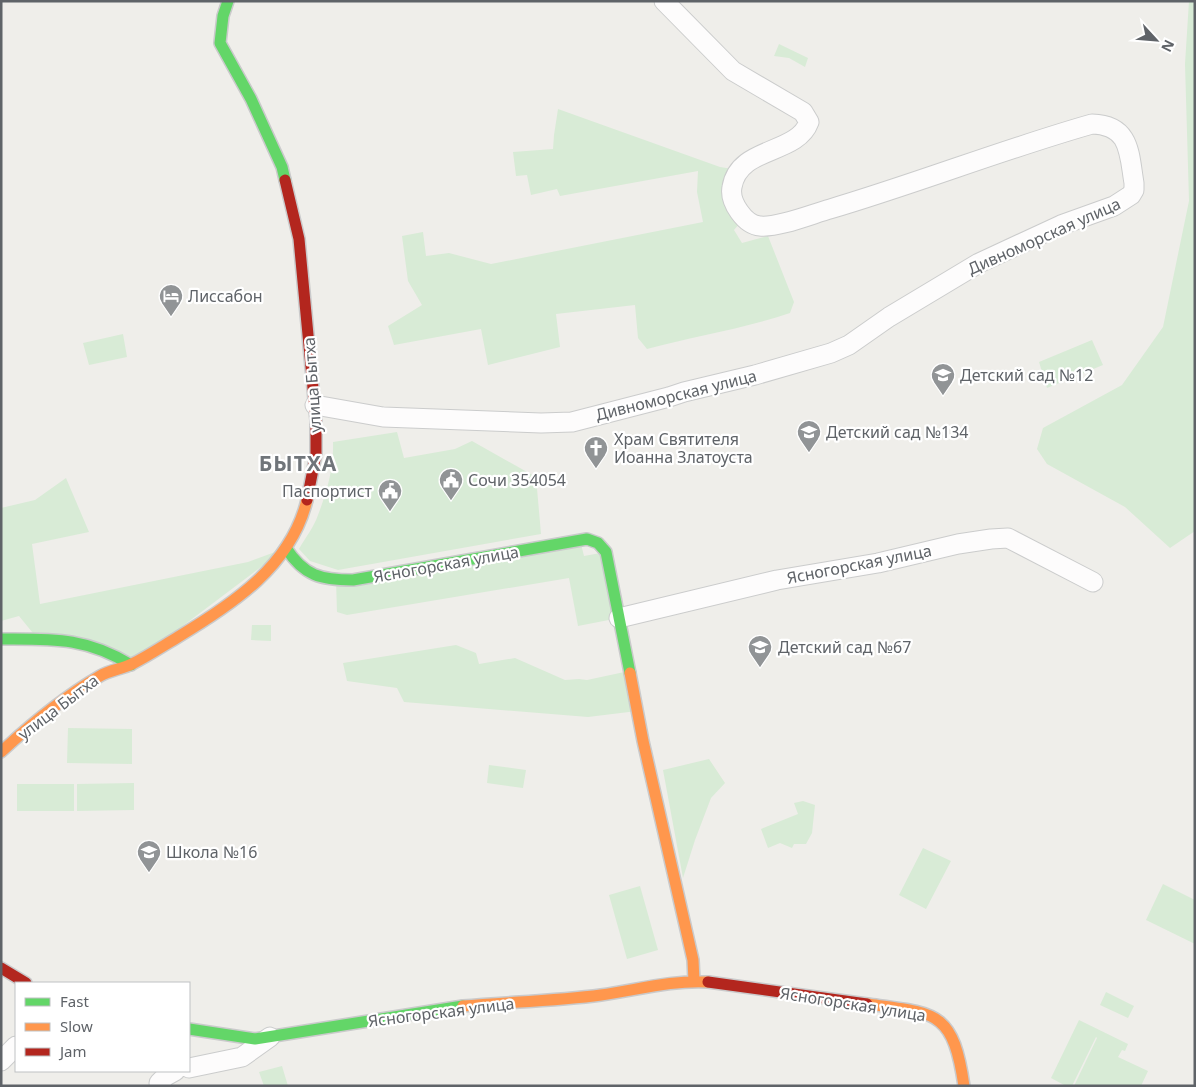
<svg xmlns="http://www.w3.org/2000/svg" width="1196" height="1087" viewBox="0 0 1196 1087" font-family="'Noto Sans',sans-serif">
	<rect width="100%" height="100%" fill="#efeeea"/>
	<path fill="#d8ebd6" d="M 1189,1 L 1195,1 L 1195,531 L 1170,548 L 1125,507 L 1047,464 L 1037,449 L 1043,428 L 1122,385 L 1163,327 L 1189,201 L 1185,64 Z
		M 779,44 L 808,58 L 805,67 L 789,58 L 774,56 Z
		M 558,109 L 720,167 L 739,170 L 734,180 L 744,218 L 734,230 L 742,243 L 768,236 L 794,302 L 790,313 C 743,329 695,336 647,349 L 638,338 L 635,305 L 556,314 L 560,347 L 488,365 L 481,329 L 394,345 L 388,326 L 422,305 L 408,281 L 402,236 L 423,232 L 426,256 L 449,253 L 491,264 L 703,222 L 697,192 L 698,171 L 560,196 L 557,189 L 531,195 L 527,175 L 516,176 L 513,152 L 553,149 L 554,135 Z
		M 123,334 L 127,357 L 89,365 L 83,343 Z
		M 1092,340 L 1103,365 L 1047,388 L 1039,362 Z
		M 397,432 L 404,458 L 455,449 L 472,441 L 536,477 L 541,534 L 338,570 L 310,561 L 299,549 C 305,538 314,527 318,515 C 327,492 334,467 333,442 Z
		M 66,478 L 89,532 L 32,544 L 40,604 L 248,562 L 286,548 L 131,665 L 37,638 L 19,616 L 1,621 L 1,508 L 35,500 Z
		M 580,540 L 584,556 L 606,552 L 619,618 L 578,626 L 569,578 L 347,615 L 337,612 L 336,580 Z
		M 252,625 L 271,625 L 271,641 L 251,640 Z
		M 456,645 L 476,653 L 479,664 L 515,658 L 565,680 L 579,679 L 587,680 L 629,671 L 637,711 L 588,717 L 404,702 L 397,688 L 347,681 L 343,663 Z
		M 68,728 L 132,729 L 132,764 L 67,763 Z
		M 709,759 L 725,783 L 711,798 L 695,840 L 683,878 L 663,770 Z
		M 489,765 L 526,770 L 523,788 L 487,783 Z
		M 134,783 L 134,810 L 77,811 L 77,784 Z
		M 17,784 L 74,784 L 74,811 L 17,811 Z
		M 803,801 L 815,805 L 812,833 L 806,844 L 794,844 L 792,848 L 780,843 L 768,848 L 761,829 L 798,814 L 794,803 Z
		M 923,848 L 951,861 L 926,909 L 899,895 Z
		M 1163,884 L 1195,900 L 1195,944 L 1146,920 Z
		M 640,886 L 658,950 L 627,959 L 609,895 Z
		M 1106,992 L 1134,1006 L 1128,1018 L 1100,1005 Z
		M 1079,1020 L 1128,1044 L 1125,1051 L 1122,1050 L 1118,1057 L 1148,1071 L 1141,1086 L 1074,1086 L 1097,1038 L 1096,1037 L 1072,1086 L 1066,1086 L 1051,1078 Z
		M 282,1066 L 288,1086 L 264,1086 L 259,1072 Z"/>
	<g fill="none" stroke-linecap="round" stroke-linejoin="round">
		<g stroke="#cbcccc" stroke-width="21">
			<path id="street" d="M 315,405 L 383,417 L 541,423 L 572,422 L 669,397 L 684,392 L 755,375 L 831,353 L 849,345 L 889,317 L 979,263 L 1061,225 L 1114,206 L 1131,195 L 1134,190 L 1134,183 C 1129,154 1131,125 1092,124 C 1004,149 918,183 830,209 C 812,214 778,228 760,226 C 745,225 729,202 732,187 C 739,146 797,155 809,122 L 803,112 L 733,71 L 664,1
				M 619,618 L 777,580 L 878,563 L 958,544 L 991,539 L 1008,538 L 1093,582
				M 1,1061 L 16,1046
				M 189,1068 L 242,1057 L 270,1037
				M 159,1083 L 166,1076 L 175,1071"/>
		</g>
		<g stroke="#cacacb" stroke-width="14">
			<path id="fast" d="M 228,1 L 223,16 L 220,43 L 251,99 L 282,167 L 285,180
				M 286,548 C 304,576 321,580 353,580 L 587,539 L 598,543 L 606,552 L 630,673
				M 1,639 C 52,639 86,637 131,665
				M 189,1029 L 255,1039 L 463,1006"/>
		</g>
		<g stroke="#cacacb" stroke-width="14">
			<path id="slow" d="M 630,673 L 643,741 L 693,960 L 694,981
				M 1,752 C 31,724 64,697 100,676 C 110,670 122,669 132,664 C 148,656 163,646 178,637 C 233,604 291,566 307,500
				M 867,1004 C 936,1013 953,1010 964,1086
				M 463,1006 C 509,1002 556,1001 601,995 C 637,990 671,980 708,982"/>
		</g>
		<g stroke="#cacacb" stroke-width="14">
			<path id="jam" d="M 285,180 L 299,239 L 316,420 L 316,454 L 307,500
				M 1,968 L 26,983
				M 708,982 L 867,1004"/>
		</g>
		<use href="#street" stroke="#fdfcfc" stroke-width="19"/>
		<use href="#fast" stroke="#63d668" stroke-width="11"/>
		<use href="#slow" stroke="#ff974d" stroke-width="11"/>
		<use href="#jam" stroke="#b3261e" stroke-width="11"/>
	</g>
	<defs>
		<g id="hotel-pin" transform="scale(1.25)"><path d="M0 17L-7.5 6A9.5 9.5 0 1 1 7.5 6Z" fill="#919496" stroke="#fff"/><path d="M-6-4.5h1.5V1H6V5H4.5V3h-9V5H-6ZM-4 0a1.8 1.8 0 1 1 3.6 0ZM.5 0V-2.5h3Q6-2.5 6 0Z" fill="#fff"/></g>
		<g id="school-pin" transform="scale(1.25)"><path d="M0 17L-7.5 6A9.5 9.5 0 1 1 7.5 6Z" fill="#919496" stroke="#fff"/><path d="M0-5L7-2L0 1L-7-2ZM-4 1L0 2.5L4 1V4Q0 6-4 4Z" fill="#fff"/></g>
		<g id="church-pin" transform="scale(1.25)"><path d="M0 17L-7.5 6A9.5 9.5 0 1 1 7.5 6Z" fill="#919496" stroke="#fff"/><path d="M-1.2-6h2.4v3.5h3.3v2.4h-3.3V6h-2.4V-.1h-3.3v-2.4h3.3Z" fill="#fff"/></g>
		<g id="civic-pin" transform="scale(1.25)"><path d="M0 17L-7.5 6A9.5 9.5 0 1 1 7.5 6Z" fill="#919496" stroke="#fff"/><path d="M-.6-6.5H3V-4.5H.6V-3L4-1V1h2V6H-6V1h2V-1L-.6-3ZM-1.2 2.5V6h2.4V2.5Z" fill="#fff"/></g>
	</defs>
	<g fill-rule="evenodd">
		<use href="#hotel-pin" x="171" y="296"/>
		<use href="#school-pin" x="943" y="375"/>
		<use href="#school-pin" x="809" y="432"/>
		<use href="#church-pin" x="596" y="448"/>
		<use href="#civic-pin" x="451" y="480"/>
		<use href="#civic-pin" x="390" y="491"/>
		<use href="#school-pin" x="760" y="647"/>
		<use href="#school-pin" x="149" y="852"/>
	</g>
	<g text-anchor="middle" stroke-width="4.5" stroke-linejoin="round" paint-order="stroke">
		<g font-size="16" fill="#5f6368" stroke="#fff">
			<text transform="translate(1044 236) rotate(-24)" y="6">Дивноморская улица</text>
			<text transform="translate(312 385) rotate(-94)" y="6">улица Бытха</text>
			<text transform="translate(676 395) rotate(-14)" y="6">Дивноморская улица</text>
			<text transform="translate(446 564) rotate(-10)" y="6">Ясногорская улица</text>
			<text transform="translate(859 564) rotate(-11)" y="6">Ясногорская улица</text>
			<text transform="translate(58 707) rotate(-37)" y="6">улица Бытха</text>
			<text transform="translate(853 1004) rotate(9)" y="6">Ясногорская улица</text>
			<text transform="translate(441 1012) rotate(-7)" y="6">Ясногорская улица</text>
		</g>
		<g font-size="16" fill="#5f6368" stroke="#fff" text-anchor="start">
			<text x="188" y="302">Лиссабон</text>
			<text x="960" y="381">Детский сад №12</text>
			<text x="826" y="438">Детский сад №134</text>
			<text x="614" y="445">Храм Святителя<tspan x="614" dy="18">Иоанна Златоуста</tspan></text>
			<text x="468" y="486">Сочи 354054</text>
			<text x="372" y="497" text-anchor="end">Паспортист</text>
			<text x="778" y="653">Детский сад №67</text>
			<text x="166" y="858">Школа №16</text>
		</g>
		<g font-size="21" font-weight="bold" letter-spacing="1" fill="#70757a" stroke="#fff">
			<text x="298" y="471">БЫТХА</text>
		</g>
	</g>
	<rect width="1196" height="1087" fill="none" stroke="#5f6368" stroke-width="5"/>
	<rect x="15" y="982" width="175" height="90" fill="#ffffff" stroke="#bfc1c3"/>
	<rect x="25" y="998" width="25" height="8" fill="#63d668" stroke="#bfc1c3"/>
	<text x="60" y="1007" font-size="15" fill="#5f6368">Fast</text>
	<rect x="25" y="1023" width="25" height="8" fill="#ff974d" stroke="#bfc1c3"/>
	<text x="60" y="1032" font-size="15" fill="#5f6368">Slow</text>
	<rect x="25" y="1048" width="25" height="8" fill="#b3261e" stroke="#bfc1c3"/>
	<text x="60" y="1057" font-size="15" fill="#5f6368">Jam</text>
	<g transform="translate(1156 40) rotate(116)" stroke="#ffffff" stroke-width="4" paint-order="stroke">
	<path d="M0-4L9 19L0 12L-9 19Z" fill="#5f6368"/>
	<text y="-8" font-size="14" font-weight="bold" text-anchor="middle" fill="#5f6368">N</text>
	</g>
</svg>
